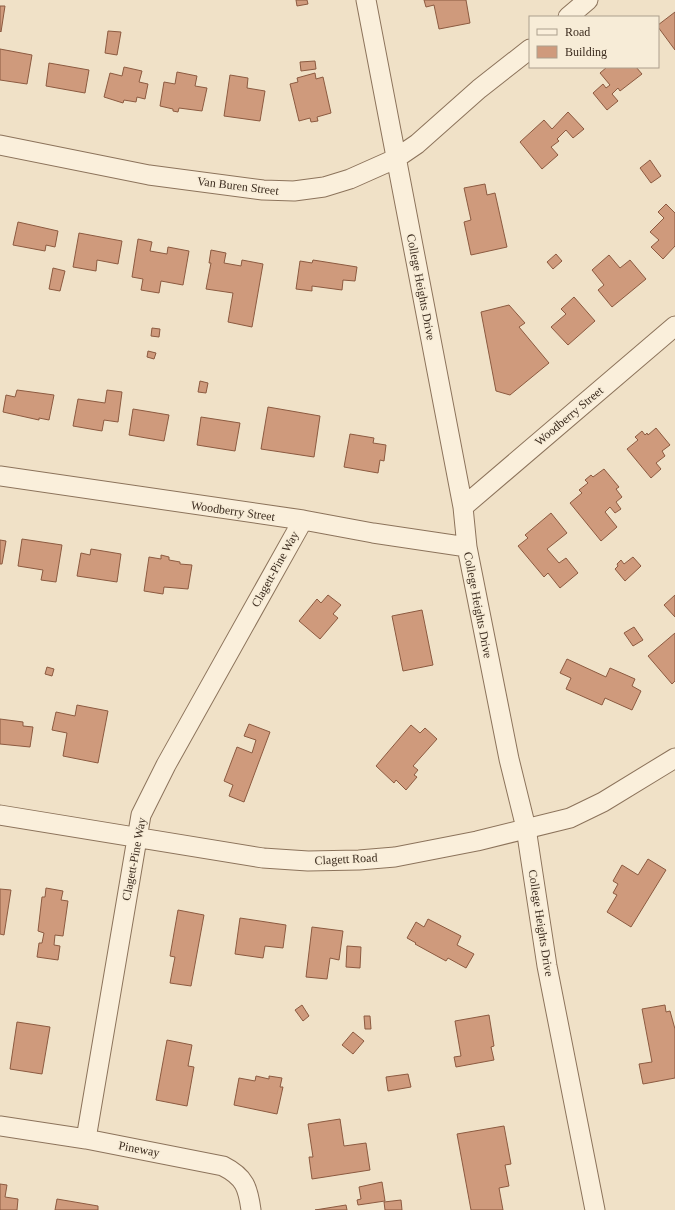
<svg xmlns="http://www.w3.org/2000/svg" width="675" height="1210" viewBox="0 0 675 1210" font-family="'Times New Roman',serif">
	<rect width="100%" height="100%" fill="#f0e1c7"/>
	<path fill="#cf9a7c" stroke="#8c5a40" d="M 296,0 L 307,0 L 308,4 L 297,6 Z
		M 424,0 L 466,0 L 470,23 L 439,29 L 434,5 L 426,7 Z
		M 0,6 L 5,6 L 1,32 L 0,31 Z
		M 675,12 L 675,50 L 658,27 L 658,25 Z
		M 108,31 L 121,32 L 117,55 L 105,53 Z
		M 0,49 L 32,55 L 27,84 L 0,80 Z
		M 315,61 L 316,69 L 301,71 L 300,62 Z
		M 49,63 L 89,70 L 85,93 L 46,86 Z
		M 124,67 L 142,71 L 139,82 L 148,84 L 145,99 L 137,97 L 136,102 L 124,100 L 123,103 L 104,97 L 110,73 L 122,76 Z
		M 607,67 L 636,67 L 642,74 L 620,91 L 618,88 L 612,94 L 618,101 L 607,110 L 593,93 L 603,84 L 606,88 L 610,85 L 600,73 Z
		M 177,72 L 197,76 L 195,86 L 207,88 L 202,111 L 179,108 L 178,112 L 173,111 L 173,109 L 160,106 L 164,82 L 175,84 Z
		M 315,73 L 316,79 L 323,77 L 331,113 L 317,117 L 318,121 L 311,122 L 310,118 L 299,121 L 290,84 L 298,82 L 297,78 Z
		M 230,75 L 248,78 L 247,88 L 265,91 L 260,121 L 224,116 Z
		M 568,112 L 584,129 L 573,138 L 566,130 L 557,139 L 559,141 L 551,147 L 558,155 L 542,169 L 520,142 L 544,120 L 552,129 Z
		M 650,160 L 661,176 L 651,183 L 640,168 Z
		M 485,184 L 487,195 L 495,193 L 507,247 L 471,255 L 464,222 L 471,220 L 464,188 Z
		M 666,204 L 675,213 L 675,246 L 663,259 L 651,247 L 659,240 L 650,232 L 664,218 L 658,212 Z
		M 18,222 L 58,231 L 55,247 L 46,245 L 45,251 L 13,245 Z
		M 79,233 L 122,241 L 118,264 L 97,260 L 96,271 L 73,267 Z
		M 138,239 L 152,242 L 150,251 L 167,254 L 168,247 L 189,251 L 183,285 L 161,281 L 159,293 L 141,290 L 143,279 L 132,277 Z
		M 211,250 L 226,253 L 224,263 L 241,266 L 242,260 L 263,264 L 252,327 L 228,322 L 233,293 L 206,289 L 211,263 L 209,263 Z
		M 556,254 L 562,261 L 553,269 L 547,262 Z
		M 609,255 L 620,268 L 630,260 L 646,279 L 612,307 L 598,290 L 604,285 L 592,270 Z
		M 313,260 L 357,267 L 355,281 L 343,280 L 342,290 L 312,286 L 312,291 L 296,289 L 300,261 L 312,263 Z
		M 53,268 L 65,271 L 60,291 L 49,289 Z
		M 574,297 L 595,321 L 568,345 L 551,327 L 566,314 L 561,309 Z
		M 509,305 L 525,323 L 519,327 L 549,363 L 510,395 L 496,391 L 481,312 Z
		M 152,328 L 160,329 L 159,337 L 151,336 Z
		M 148,351 L 156,353 L 154,359 L 147,357 Z
		M 200,381 L 208,383 L 206,393 L 198,392 Z
		M 17,390 L 54,395 L 49,420 L 39,418 L 39,420 L 3,412 L 6,395 L 15,397 Z
		M 107,390 L 122,392 L 118,422 L 104,420 L 102,431 L 73,426 L 78,399 L 105,403 Z
		M 268,407 L 320,416 L 314,457 L 261,449 Z
		M 133,409 L 169,415 L 164,441 L 129,435 Z
		M 201,417 L 240,423 L 235,451 L 197,445 Z
		M 656,428 L 670,445 L 662,451 L 665,456 L 656,463 L 661,469 L 651,478 L 627,449 L 638,440 L 635,437 L 642,431 L 645,435 L 647,433 L 648,435 Z
		M 350,434 L 374,438 L 373,443 L 386,445 L 384,461 L 380,460 L 378,473 L 344,467 Z
		M 604,469 L 619,487 L 616,489 L 622,497 L 616,502 L 621,509 L 615,513 L 610,507 L 605,512 L 617,527 L 601,541 L 570,503 L 582,493 L 579,490 L 588,483 L 585,480 L 591,475 L 593,477 Z
		M 551,513 L 567,533 L 547,549 L 559,563 L 566,558 L 578,573 L 560,588 L 548,573 L 544,577 L 518,546 L 528,538 L 525,535 Z
		M 22,539 L 62,545 L 56,582 L 41,580 L 43,570 L 18,566 Z
		M 0,540 L 6,541 L 2,564 L 0,564 Z
		M 91,549 L 121,554 L 117,582 L 77,576 L 81,553 L 90,555 Z
		M 161,555 L 169,557 L 169,560 L 180,562 L 180,564 L 192,565 L 188,589 L 164,587 L 163,594 L 144,591 L 149,557 L 161,559 Z
		M 633,557 L 641,566 L 625,581 L 615,569 L 618,566 L 617,564 L 621,560 L 624,564 Z
		M 328,595 L 341,605 L 333,614 L 338,618 L 320,639 L 299,621 L 317,599 L 321,603 Z
		M 675,595 L 675,617 L 664,605 Z
		M 422,610 L 433,665 L 403,671 L 392,616 Z
		M 634,627 L 643,640 L 633,646 L 624,633 Z
		M 675,633 L 675,681 L 672,684 L 648,656 Z
		M 567,659 L 606,677 L 610,668 L 635,679 L 632,686 L 641,691 L 632,710 L 605,698 L 602,705 L 566,689 L 571,678 L 560,673 Z
		M 47,667 L 54,669 L 52,676 L 45,674 Z
		M 77,705 L 108,711 L 98,763 L 63,756 L 67,733 L 52,730 L 56,712 L 75,716 Z
		M 0,719 L 23,722 L 23,726 L 33,727 L 30,747 L 0,744 Z
		M 249,724 L 270,732 L 244,802 L 229,796 L 233,785 L 224,781 L 237,747 L 252,753 L 256,740 L 244,736 Z
		M 411,725 L 420,733 L 425,728 L 437,739 L 413,766 L 418,770 L 414,775 L 417,777 L 406,790 L 396,780 L 394,783 L 376,766 Z
		M 648,859 L 666,870 L 631,927 L 607,912 L 617,895 L 613,893 L 618,884 L 613,881 L 622,865 L 638,875 Z
		M 46,888 L 63,891 L 61,900 L 68,901 L 63,936 L 55,935 L 54,945 L 60,946 L 58,960 L 37,957 L 39,943 L 42,943 L 44,933 L 38,931 L 42,897 L 45,897 Z
		M 0,889 L 11,890 L 4,935 L 0,934 Z
		M 178,910 L 204,915 L 191,986 L 170,983 L 175,957 L 170,956 Z
		M 240,918 L 286,925 L 283,948 L 265,946 L 263,958 L 235,954 Z
		M 428,919 L 461,936 L 457,945 L 474,954 L 466,968 L 448,958 L 446,961 L 415,944 L 416,943 L 407,938 L 416,922 L 424,927 Z
		M 312,927 L 343,931 L 339,960 L 330,958 L 327,979 L 306,977 Z
		M 347,946 L 361,947 L 360,968 L 346,967 Z
		M 302,1005 L 309,1016 L 303,1021 L 295,1010 Z
		M 665,1005 L 666,1012 L 670,1011 L 675,1029 L 675,1078 L 643,1084 L 639,1064 L 652,1062 L 642,1009 Z
		M 489,1015 L 494,1046 L 491,1047 L 494,1060 L 456,1067 L 454,1057 L 461,1056 L 455,1021 Z
		M 364,1016 L 370,1016 L 371,1029 L 365,1029 Z
		M 17,1022 L 50,1027 L 42,1074 L 10,1069 Z
		M 353,1032 L 364,1041 L 353,1054 L 342,1045 Z
		M 167,1040 L 192,1045 L 188,1066 L 194,1067 L 187,1106 L 156,1100 Z
		M 408,1074 L 411,1087 L 388,1091 L 386,1077 Z
		M 256,1076 L 269,1079 L 269,1076 L 282,1078 L 280,1087 L 283,1087 L 277,1114 L 234,1105 L 239,1078 L 255,1081 Z
		M 340,1119 L 344,1146 L 366,1143 L 370,1170 L 312,1179 L 309,1157 L 313,1157 L 308,1124 Z
		M 504,1126 L 511,1164 L 505,1165 L 509,1186 L 499,1188 L 503,1210 L 471,1210 L 457,1134 Z
		M 382,1182 L 385,1201 L 358,1205 L 357,1200 L 361,1199 L 359,1187 Z
		M 0,1184 L 7,1185 L 5,1197 L 18,1199 L 17,1210 L 0,1210 Z
		M 57,1199 L 98,1206 L 98,1210 L 55,1210 Z
		M 401,1200 L 402,1210 L 385,1210 L 384,1202 Z
		M 346,1205 L 347,1210 L 315,1210 Z"/>
	<g fill="none" stroke-linecap="round" stroke-linejoin="round">
		<g stroke="#8c735b" stroke-width="21">
			<path id="street" d="M 366,0 L 463,507 L 467,547 L 509,759 L 526,828 L 547,966 L 595,1210
				M 568,17 L 588,0
				M 0,145 L 149,175 L 263,190 L 294,191 L 324,187 L 350,179 L 395,159 L 417,144 L 479,89 L 530,49
				M 0,476 L 303,520 L 373,533 L 467,547
				M 463,507 L 675,326
				M 0,815 L 263,858 L 308,861 L 359,860 L 395,857 L 477,841 L 570,818 L 603,802 L 675,758
				M 0,1126 L 86,1139 L 223,1166 C 245,1177 248,1188 251,1210
				M 86,1139 L 141,815 L 166,765 L 303,520"/>
		</g>
		<use href="#street" stroke="#faefdb" stroke-width="19"/>
	</g>
	<g text-anchor="middle" stroke-width="3" stroke-linejoin="round" paint-order="stroke">
		<g font-size="12" fill="#3c2c1f" stroke="#f7ecd7">
			<text transform="translate(238 186) rotate(7)" y="4">Van Buren Street</text>
			<text transform="translate(421 287) rotate(79)" y="4">College Heights Drive</text>
			<text transform="translate(569 416) rotate(-40)" y="4">Woodberry Street</text>
			<text transform="translate(233 511) rotate(8)" y="4">Woodberry Street</text>
			<text transform="translate(275 569) rotate(-61)" y="4">Clagett-Pine Way</text>
			<text transform="translate(478 605) rotate(79)" y="4">College Heights Drive</text>
			<text transform="translate(134 859) rotate(-79)" y="4">Clagett-Pine Way</text>
			<text transform="translate(346 859) rotate(-3)" y="4">Clagett Road</text>
			<text transform="translate(541 923) rotate(81)" y="4">College Heights Drive</text>
			<text transform="translate(139 1149) rotate(11)" y="4">Pineway</text>
		</g>
	</g>
	<rect x="529" y="16" width="130" height="52" fill="#f7ecd7" stroke="#ac9f8d"/>
	<rect x="537" y="29" width="20" height="6" fill="#faefdb" stroke="#ac9f8d"/>
	<text x="565" y="36" font-size="12" fill="#3c2c1f">Road</text>
	<rect x="537" y="46" width="20" height="12" fill="#cf9a7c" stroke="#ac9f8d"/>
	<text x="565" y="56" font-size="12" fill="#3c2c1f">Building</text>
</svg>
